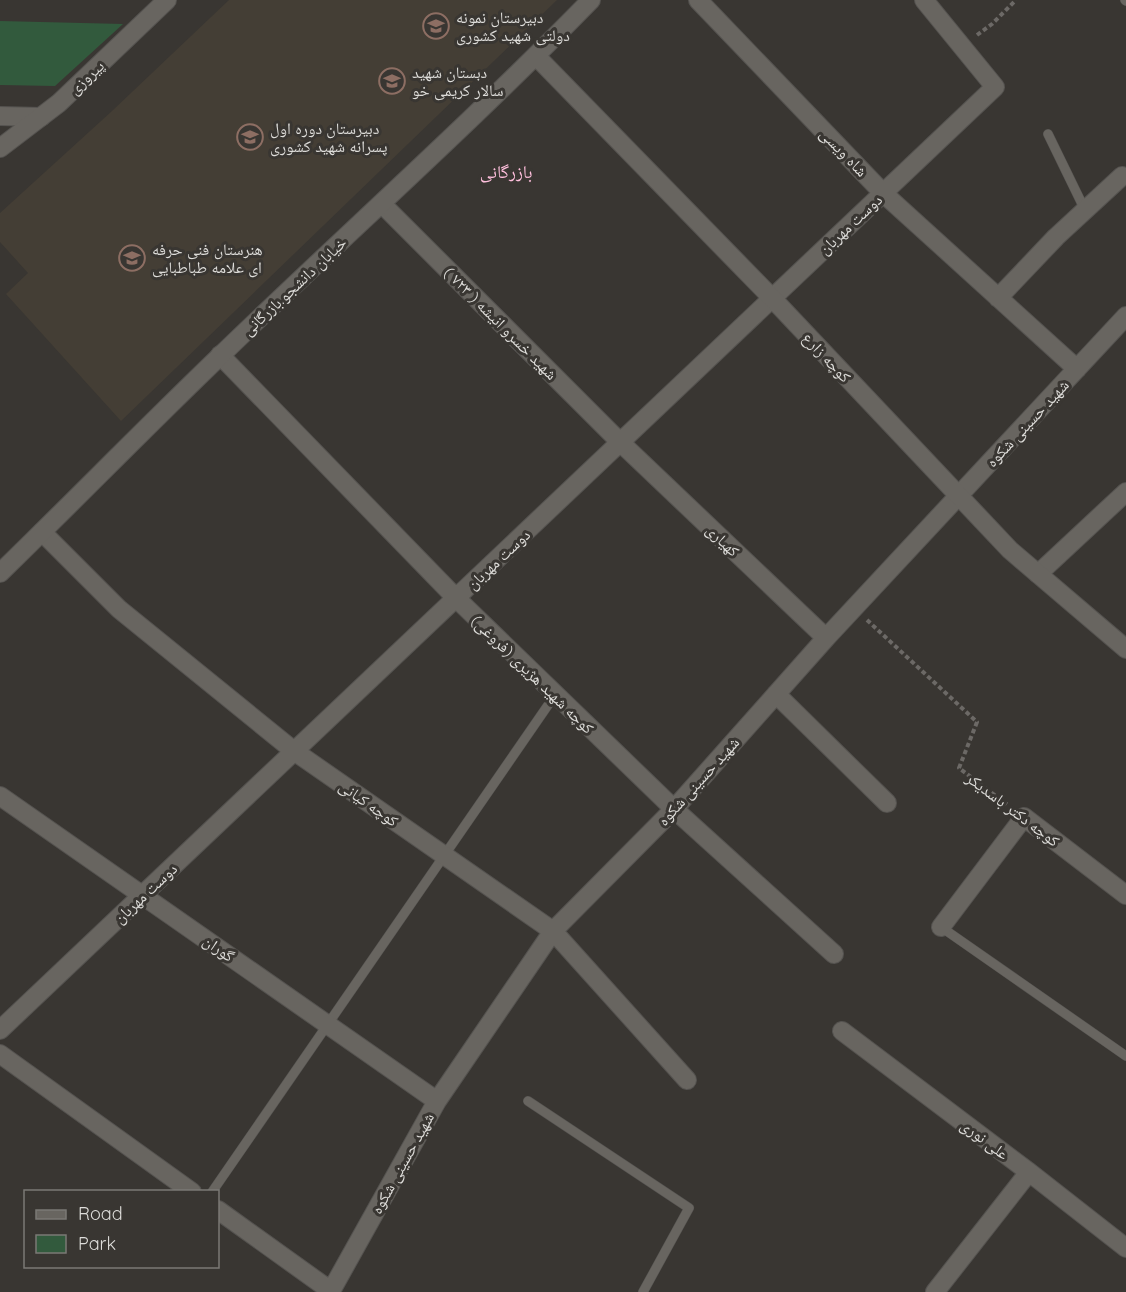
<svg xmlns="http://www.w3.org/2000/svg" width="1126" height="1292" viewBox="0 0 1126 1292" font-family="Quicksand,'Noto Naskh Arabic',sans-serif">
	<rect width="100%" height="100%" fill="#393632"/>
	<path fill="#443e35" d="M 229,0 L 557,0 L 121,421 L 6,294 L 28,273 L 0,242 L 0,213 L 112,111 Z"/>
	<path fill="#325a3d" d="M 0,21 L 123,24 L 55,86 L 0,85 Z"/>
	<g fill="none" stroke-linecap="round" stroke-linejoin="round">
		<g stroke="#555350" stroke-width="10">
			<path id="lane" d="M 1125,0 L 1126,1
				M 1048,134 L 1085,210
				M 941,927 L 1126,1056
				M 528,1101 L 689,1208 L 643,1292
				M 212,1192 L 555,695"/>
		</g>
		<g stroke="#555350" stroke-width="20">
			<path id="street" d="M 698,0 L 883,193 L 1077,369
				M 0,116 L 41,117
				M 382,204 L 620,442 L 826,638
				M 998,298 L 1056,237 L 1122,176
				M 220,355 L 456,598 L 674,809 L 834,954
				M 42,532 L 119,609 L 294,751 L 553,931 L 687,1080
				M 1038,574 L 1126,492
				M 776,694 L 887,803
				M 0,796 L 437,1101
				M 941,927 L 1024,817 L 1126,895
				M 0,1030 L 995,87 L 924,0
				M 842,1031 L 1029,1172 L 1126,1248
				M 0,1054 L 192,1192
				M 218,1210 L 331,1291 L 437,1101 L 553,931 L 674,809 L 826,638 L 1126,316
				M 935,1292 L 1029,1172"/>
		</g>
		<g stroke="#555350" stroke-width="20">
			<path id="secondary" d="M 536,56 L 772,298 L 1010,550 L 1126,649
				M 0,148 L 59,103 L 167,0
				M 0,573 C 74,501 146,427 220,356 C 343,237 471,123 591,0"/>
		</g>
		<path stroke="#6c6966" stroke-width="4" stroke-dasharray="4.5 3" stroke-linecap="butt" d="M 977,35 L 992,24 L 1016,0
			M 867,620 L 977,722 L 959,768 L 1009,806"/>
		<use href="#lane" stroke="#686560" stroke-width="9"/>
		<use href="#street" stroke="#686560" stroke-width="18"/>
		<use href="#secondary" stroke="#686560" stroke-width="18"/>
	</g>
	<defs>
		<g id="school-ring" transform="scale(1.35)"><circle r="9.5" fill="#393632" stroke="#8d6e63" stroke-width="1.5"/><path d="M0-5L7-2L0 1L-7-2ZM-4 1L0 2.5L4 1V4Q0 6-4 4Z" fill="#8d6e63"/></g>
	</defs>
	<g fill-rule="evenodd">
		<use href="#school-ring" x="436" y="26"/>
		<use href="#school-ring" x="392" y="81"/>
		<use href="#school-ring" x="250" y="137"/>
		<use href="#school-ring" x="132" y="258"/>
	</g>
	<g text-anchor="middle" stroke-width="6" stroke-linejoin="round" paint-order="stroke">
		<g font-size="16" fill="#deddda" stroke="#393632" text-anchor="start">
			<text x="456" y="23">دبیرستان نمونه<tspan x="456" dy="18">دولتی شهید کشوری</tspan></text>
			<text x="412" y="78">دبستان شهید<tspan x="412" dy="18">سالار کریمی خو</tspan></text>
			<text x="270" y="134">دبیرستان دوره اول<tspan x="270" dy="18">پسرانه شهید کشوری</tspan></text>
			<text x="152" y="255">هنرستان فنی حرفه<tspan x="152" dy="18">ای علامه طباطبایی</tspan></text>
		</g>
		<g font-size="16" fill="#deddda" stroke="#393632">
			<text transform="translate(86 77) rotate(-43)" y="6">پیروزی</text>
			<text transform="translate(844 152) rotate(46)" y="6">شاه ویسی</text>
			<text transform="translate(850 224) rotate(-43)" y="6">دوست مهربان</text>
			<text transform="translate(294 286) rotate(-43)" y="6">خیابان دانشجو.بازرگانی</text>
			<text transform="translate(501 323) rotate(45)" y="6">شهید خسرو انیشه ( ۷۲۳ )</text>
			<text transform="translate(827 357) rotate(47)" y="6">کوچه زارع</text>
			<text transform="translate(1027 423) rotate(-47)" y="6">شهید حسینی شکوه</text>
			<text transform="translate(723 540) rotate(44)" y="6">کهیاری</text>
			<text transform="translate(498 559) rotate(-43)" y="6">دوست مهربان</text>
			<text transform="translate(533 674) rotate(44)" y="6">کوچه شهید هژیری (فروغی)</text>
			<text transform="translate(698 781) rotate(-48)" y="6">شهید حسینی شکوه</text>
			<text transform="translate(369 803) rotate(35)" y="6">کوچه کیانی</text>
			<text transform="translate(1013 809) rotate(37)" y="6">کوچه دکتر باسدیکر</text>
			<text transform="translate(145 893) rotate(-43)" y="6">دوست مهربان</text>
			<text transform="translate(219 948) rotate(35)" y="6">گوران</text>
			<text transform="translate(985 1139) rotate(37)" y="6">علی نوری</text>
			<text transform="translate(402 1163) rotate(-61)" y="6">شهید حسینی شکوه</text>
		</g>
		<g font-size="18" fill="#febfdc" stroke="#393632">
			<text x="506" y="178">بازرگانی</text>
		</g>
	</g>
	<rect x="24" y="1190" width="195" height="78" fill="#393632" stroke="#7b7975" stroke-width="1.5"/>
	<rect x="36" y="1210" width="30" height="9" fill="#686560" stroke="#7b7975" stroke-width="1.5"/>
	<text x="78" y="1220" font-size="18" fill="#deddda">Road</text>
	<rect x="36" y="1235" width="30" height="18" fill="#325a3d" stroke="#7b7975" stroke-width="1.5"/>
	<text x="78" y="1250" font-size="18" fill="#deddda">Park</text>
</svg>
